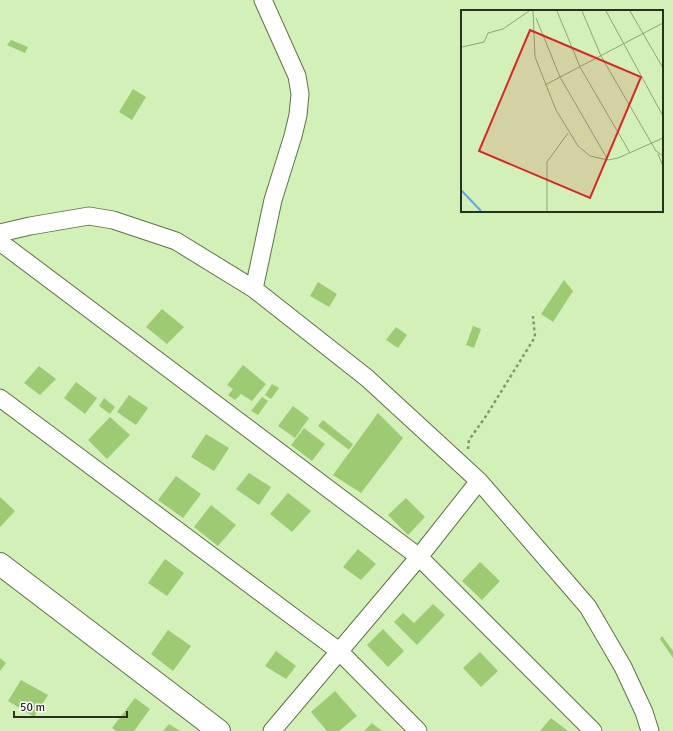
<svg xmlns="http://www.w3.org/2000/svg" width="673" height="731" viewBox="0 0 673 731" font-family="Signika,sans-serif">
	<rect width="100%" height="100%" fill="#d3f0b9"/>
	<path fill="#9dca73" d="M 11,40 L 28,47 L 25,53 L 7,45 Z
		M 133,89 L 146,97 L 132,120 L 119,112 Z
		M 564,280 L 573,291 L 553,322 L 541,314 Z
		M 318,282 L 337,294 L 329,307 L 310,296 Z
		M 162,309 L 184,327 L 167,344 L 146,327 Z
		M 473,326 L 481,329 L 474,348 L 466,345 Z
		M 396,327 L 407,335 L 398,348 L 386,340 Z
		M 243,365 L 266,384 L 252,401 L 241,394 L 235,400 L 228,395 L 233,389 L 227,385 Z
		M 39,366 L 56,379 L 40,395 L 24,383 Z
		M 76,382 L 97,398 L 85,414 L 64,398 Z
		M 272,384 L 279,388 L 271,399 L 265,395 Z
		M 129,395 L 148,408 L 136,425 L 117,412 Z
		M 262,397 L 268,401 L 258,415 L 251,411 Z
		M 104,398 L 115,407 L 110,414 L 99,406 Z
		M 293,406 L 309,418 L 295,438 L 278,426 Z
		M 378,413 L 403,438 L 361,493 L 333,475 Z
		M 110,417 L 130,435 L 107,459 L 88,440 Z
		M 323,420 L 353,444 L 349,450 L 318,426 Z
		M 304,428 L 325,444 L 312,461 L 291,445 Z
		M 206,434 L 229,448 L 214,471 L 191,457 Z
		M 249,473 L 271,487 L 259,505 L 236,489 Z
		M 176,476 L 201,494 L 183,518 L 158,500 Z
		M 288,493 L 311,511 L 292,532 L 270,514 Z
		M 0,497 L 15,511 L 0,527 Z
		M 406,498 L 425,517 L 408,535 L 388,515 Z
		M 211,505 L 236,525 L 218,546 L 194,527 Z
		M 358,549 L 376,564 L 361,580 L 343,567 Z
		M 165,559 L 184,573 L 167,596 L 148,583 Z
		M 480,562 L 500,581 L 482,600 L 462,581 Z
		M 433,604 L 445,615 L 417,645 L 394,622 L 403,613 L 414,623 Z
		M 383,629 L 404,651 L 388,667 L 367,645 Z
		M 168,630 L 191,646 L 173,671 L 151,654 Z
		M 662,636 L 673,651 L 673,658 L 660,639 Z
		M 276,651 L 296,666 L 286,679 L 265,666 Z
		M 480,652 L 498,671 L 481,687 L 463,668 Z
		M 0,658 L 6,663 L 0,671 Z
		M 21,680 L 48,695 L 34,717 L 8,701 Z
		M 335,691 L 357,716 L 339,731 L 327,731 L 311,712 Z
		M 135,698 L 150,709 L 134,731 L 116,731 L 112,728 Z
		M 551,718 L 568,731 L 540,731 Z
		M 372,723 L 382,731 L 364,731 Z
		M 169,724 L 180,731 L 163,731 Z"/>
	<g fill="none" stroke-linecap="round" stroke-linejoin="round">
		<g stroke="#5b7543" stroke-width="19">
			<path id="street" d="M 0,233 L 30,226 L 89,216 L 113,220 L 176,241 L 254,289 L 367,378 L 479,481 L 588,607 L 623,667 L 644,712 L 650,731
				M 0,242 L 419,557 L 593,731
				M 254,289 L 273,200 L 293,136 L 298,115 L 300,94 L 297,76 L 263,0
				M 0,398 L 339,651 L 418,731
				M 272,731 L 419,557 L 479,481"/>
		</g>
		<g stroke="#5b7543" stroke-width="24">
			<path id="secondary" d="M 0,564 L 219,731"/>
		</g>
		<path stroke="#829770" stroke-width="2.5" stroke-dasharray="3 3" stroke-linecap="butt" d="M 468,449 L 469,440 L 486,416 L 535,337 L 533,316"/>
		<use href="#street" stroke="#fff" stroke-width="17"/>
		<use href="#secondary" stroke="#fff" stroke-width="22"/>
	</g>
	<g transform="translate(461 10)">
		<rect width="202" height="202" fill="#d3f0b9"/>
		<path fill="none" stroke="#63a6ec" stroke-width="2" d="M 0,180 L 20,201"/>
		<path fill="none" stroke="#8ea47b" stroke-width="1" d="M 72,1 L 74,47 L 95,100 L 117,136 L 129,146 L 147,150 L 157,148 L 202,128M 96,1 L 119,57 L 169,143M 121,1 L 140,46 L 195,141 L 202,146M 145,1 L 202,106M 169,1 L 202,58M 75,8 L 99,67 L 147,150M 1,37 L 23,32 L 27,23 L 42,19 L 68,1M 84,75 L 202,13M 197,144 L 202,156M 86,201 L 86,152 L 107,123"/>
		<path fill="#d62828" fill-opacity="0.15" stroke="#d62828" stroke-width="2" d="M 69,20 L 180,67 L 129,188 L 18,141 Z"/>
		<rect width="202" height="202" fill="none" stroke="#27321d" stroke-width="2"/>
	</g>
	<path d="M14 711v6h113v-6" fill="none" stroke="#27321d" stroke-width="2"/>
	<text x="20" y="711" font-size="12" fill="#27321d" stroke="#ffffff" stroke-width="3" paint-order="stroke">50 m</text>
</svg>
